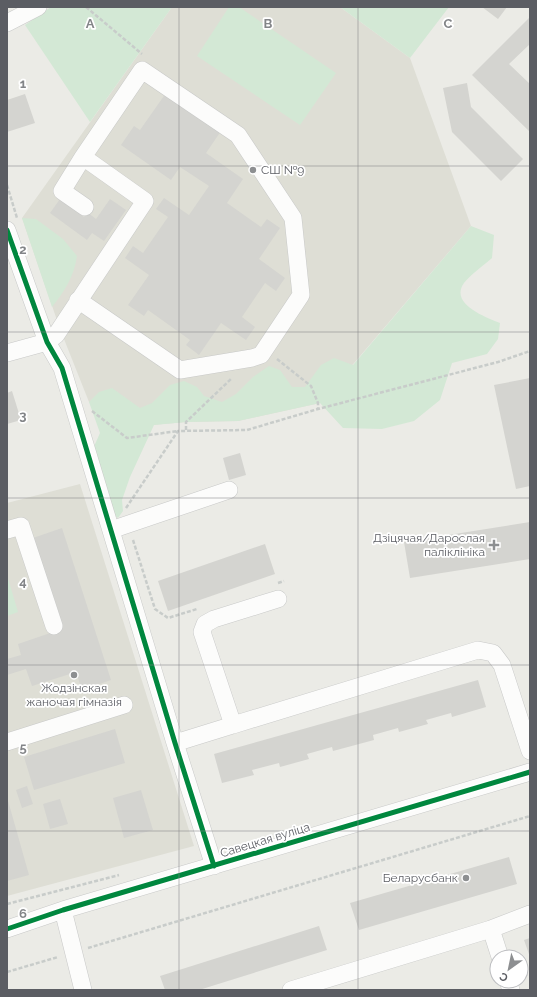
<svg xmlns="http://www.w3.org/2000/svg" width="537" height="997" viewBox="0 0 537 997" font-family="Raleway,sans-serif">
	<rect width="100%" height="100%" fill="#ebebe6"/>
	<path fill="#deded5" d="M 172,7 L 340,7 L 410,58 L 471,226 L 320,403 L 238,421 L 186,422 L 129,427 L 89,402 L 60,329 L 22,218 Z
		M 80,484 L 194,846 L 7,896 L 7,503 Z"/>
	<path fill="#d3e8d5" d="M 51,7 L 172,7 L 90,122 L 25,25 Z
		M 229,7 L 239,7 L 336,73 L 300,125 L 197,56 Z
		M 340,7 L 449,7 L 410,58 Z
		M 22,218 L 36,219 L 63,239 L 77,256 C 74,276 65,291 52,307 Z
		M 471,226 L 494,235 L 492,258 C 483,266 471,274 464,283 C 449,304 486,317 500,323 L 498,339 L 487,354 L 452,363 L 440,400 L 414,421 L 382,429 L 343,428 L 320,403 L 238,421 L 186,422 L 154,425 L 130,477 L 122,500 L 123,511 L 118,518 L 112,514 L 92,451 L 100,433 L 89,402 L 99,392 L 112,388 L 140,408 L 152,403 L 170,385 L 184,381 L 197,387 L 204,396 L 222,402 L 236,394 L 253,377 L 269,366 L 280,370 L 292,387 L 305,387 L 321,365 L 334,358 L 353,365 Z
		M 7,575 L 18,612 L 7,616 Z"/>
	<path fill="#d4d4d0" d="M 482,7 L 507,7 L 498,19 Z
		M 530,17 L 530,44 L 509,64 L 530,84 L 530,132 L 472,75 Z
		M 467,83 L 471,107 L 523,159 L 501,181 L 452,132 L 443,88 Z
		M 166,93 L 221,131 L 206,153 L 243,179 L 227,203 L 261,227 L 267,219 L 280,228 L 259,259 L 285,278 L 276,291 L 265,283 L 242,317 L 255,327 L 246,340 L 221,323 L 199,355 L 186,345 L 190,340 L 148,310 L 144,316 L 128,305 L 149,275 L 125,258 L 133,246 L 143,253 L 168,217 L 156,209 L 164,198 L 189,215 L 209,186 L 180,167 L 171,180 L 121,145 L 134,126 L 140,130 Z
		M 25,94 L 35,123 L 7,132 L 7,100 Z
		M 60,199 L 84,217 L 87,212 L 96,219 L 110,199 L 126,210 L 104,241 L 92,233 L 87,240 L 50,213 Z
		M 530,378 L 530,486 L 516,489 L 494,385 Z
		M 12,391 L 21,420 L 7,424 L 7,393 Z
		M 240,453 L 246,475 L 229,480 L 223,458 Z
		M 530,522 L 530,559 L 410,578 L 404,542 Z
		M 62,528 L 111,680 L 82,690 L 76,672 L 32,686 L 26,669 L 7,675 L 7,659 L 21,655 L 18,644 L 62,629 L 33,538 Z
		M 265,544 L 275,574 L 168,611 L 158,581 Z
		M 478,680 L 486,707 L 452,717 L 451,713 L 426,720 L 428,724 L 399,732 L 398,728 L 373,735 L 374,740 L 333,751 L 332,747 L 307,754 L 309,759 L 280,767 L 279,763 L 252,770 L 254,775 L 222,783 L 214,754 Z
		M 115,729 L 125,763 L 34,790 L 24,757 Z
		M 27,786 L 33,804 L 22,808 L 16,790 Z
		M 141,790 L 153,830 L 124,838 L 113,798 Z
		M 7,797 L 29,875 L 7,881 Z
		M 60,799 L 68,824 L 50,829 L 43,804 Z
		M 509,857 L 517,884 L 359,930 L 350,903 Z
		M 319,926 L 327,950 L 199,990 L 165,990 L 160,976 Z
		M 530,938 L 530,957 L 524,940 Z"/>
	<g fill="none" stroke-linecap="round" stroke-linejoin="round">
		<g stroke="#c8c9c8" stroke-width="18">
			<path id="minor" d="M 7,23 L 38,7
				M 83,157 L 62,191 L 85,207
				M 7,230 L 47,342 L 62,368 L 175,743 L 214,866
				M 7,353 L 47,342 L 56,335 L 145,201 L 83,157 L 142,70 L 238,135 L 293,218 L 301,295 L 261,355 L 252,358 L 180,370 L 78,300
				M 7,530 L 21,526 L 54,626
				M 111,530 L 229,490
				M 233,725 L 478,650 L 493,653 L 502,665 L 530,751
				M 7,742 L 124,705
				M 175,743 L 233,725 L 202,632 L 205,624 L 214,619 L 278,599
				M 63,910 L 83,990
				M 7,929 L 63,910 L 530,772
				M 500,957 L 491,929 L 530,914
				M 508,981 L 511,990
				M 291,990 L 491,929"/>
		</g>
		<path stroke="#c8ccca" stroke-width="2.5" stroke-dasharray="4 2" stroke-linecap="butt" d="M 86,7 L 142,54
			M 7,185 L 17,218
			M 277,359 L 311,386 L 318,403 L 318,409
			M 92,411 L 127,438 L 178,431
			M 186,430 L 186,422 L 232,378
			M 126,508 L 178,431 L 247,430 L 318,409 L 498,362 L 530,351
			M 133,540 L 155,609 L 168,618 L 197,609
			M 278,583 L 284,581
			M 7,904 L 119,875
			M 88,948 L 530,816
			M 7,972 L 58,957"/>
		<use href="#minor" stroke="#fcfcfb" stroke-width="17"/>
		<g stroke="#fff" stroke-width="8">
			<path id="cycleway" d="M 7,230 L 47,342 L 62,368 L 175,743 L 214,866
				M 7,929 L 63,910 L 530,772"/>
		</g>
		<use href="#cycleway" stroke="#00873e" stroke-width="5"/>
	</g>
	<path fill="none" stroke="#838588" stroke-width="1" stroke-opacity="0.55" d="M 179,7 L 179,990M 358,7 L 358,990M 7,166 L 530,166M 7,332 L 530,332M 7,498 L 530,498M 7,665 L 530,665M 7,831 L 530,831"/>
	<g fill="#8d8f91" stroke="#fff" stroke-width="1.5">
		<circle cx="253" cy="170" r="4"/>
		<path d="M492 539h4v4h4v4h-4v4h-4v-4h-4v-4h4z"/>
		<circle cx="74" cy="675" r="4"/>
		<circle cx="466" cy="878" r="4"/>
	</g>
	<g text-anchor="middle" stroke-width="3.5" stroke-linejoin="round" paint-order="stroke">
		<g font-size="12" fill="#5b5d63" stroke="#fff" text-anchor="end">
			<text x="261" y="174" text-anchor="start">СШ №9</text>
			<text x="485" y="542">Дзіцячая/Дарослая<tspan x="485" dy="14">паліклініка</tspan></text>
			<text x="74" y="692" text-anchor="middle">Жодзінская<tspan x="74" dy="14">жаночая гімназія</tspan></text>
			<text x="458" y="882">Беларусбанк</text>
		</g>
		<g font-size="12" fill="#5b5d63" stroke="#fff">
			<text transform="translate(265 840) rotate(-17)" y="4">Савецкая вуліца</text>
		</g>
	</g>
	<g font-size="13" text-anchor="middle" font-weight="bold" fill="#838588" stroke="#fff" stroke-width="3.5" stroke-linejoin="round" paint-order="stroke">
		<text x="90" y="28">A</text>
		<text x="268" y="28">B</text>
		<text x="448" y="28">C</text>
		<text x="23" y="88">1</text>
		<text x="23" y="254">2</text>
		<text x="23" y="420">3</text>
		<text x="23" y="586">4</text>
		<text x="23" y="752">5</text>
		<text x="23" y="918">6</text>
	</g>
	<rect width="537" height="997" fill="none" stroke="#5b5d63" stroke-width="16"/>
	<g transform="translate(509 969) rotate(213)"><circle r="19" fill="#ffffff" stroke="#bdbec1"/>
	<path d="M0-3L7 15L0 10L-7 15Z" fill="#8d8f91"/>
	<text y="-6" font-size="11" font-weight="bold" text-anchor="middle" fill="#5b5d63">С</text>
	</g>
</svg>
